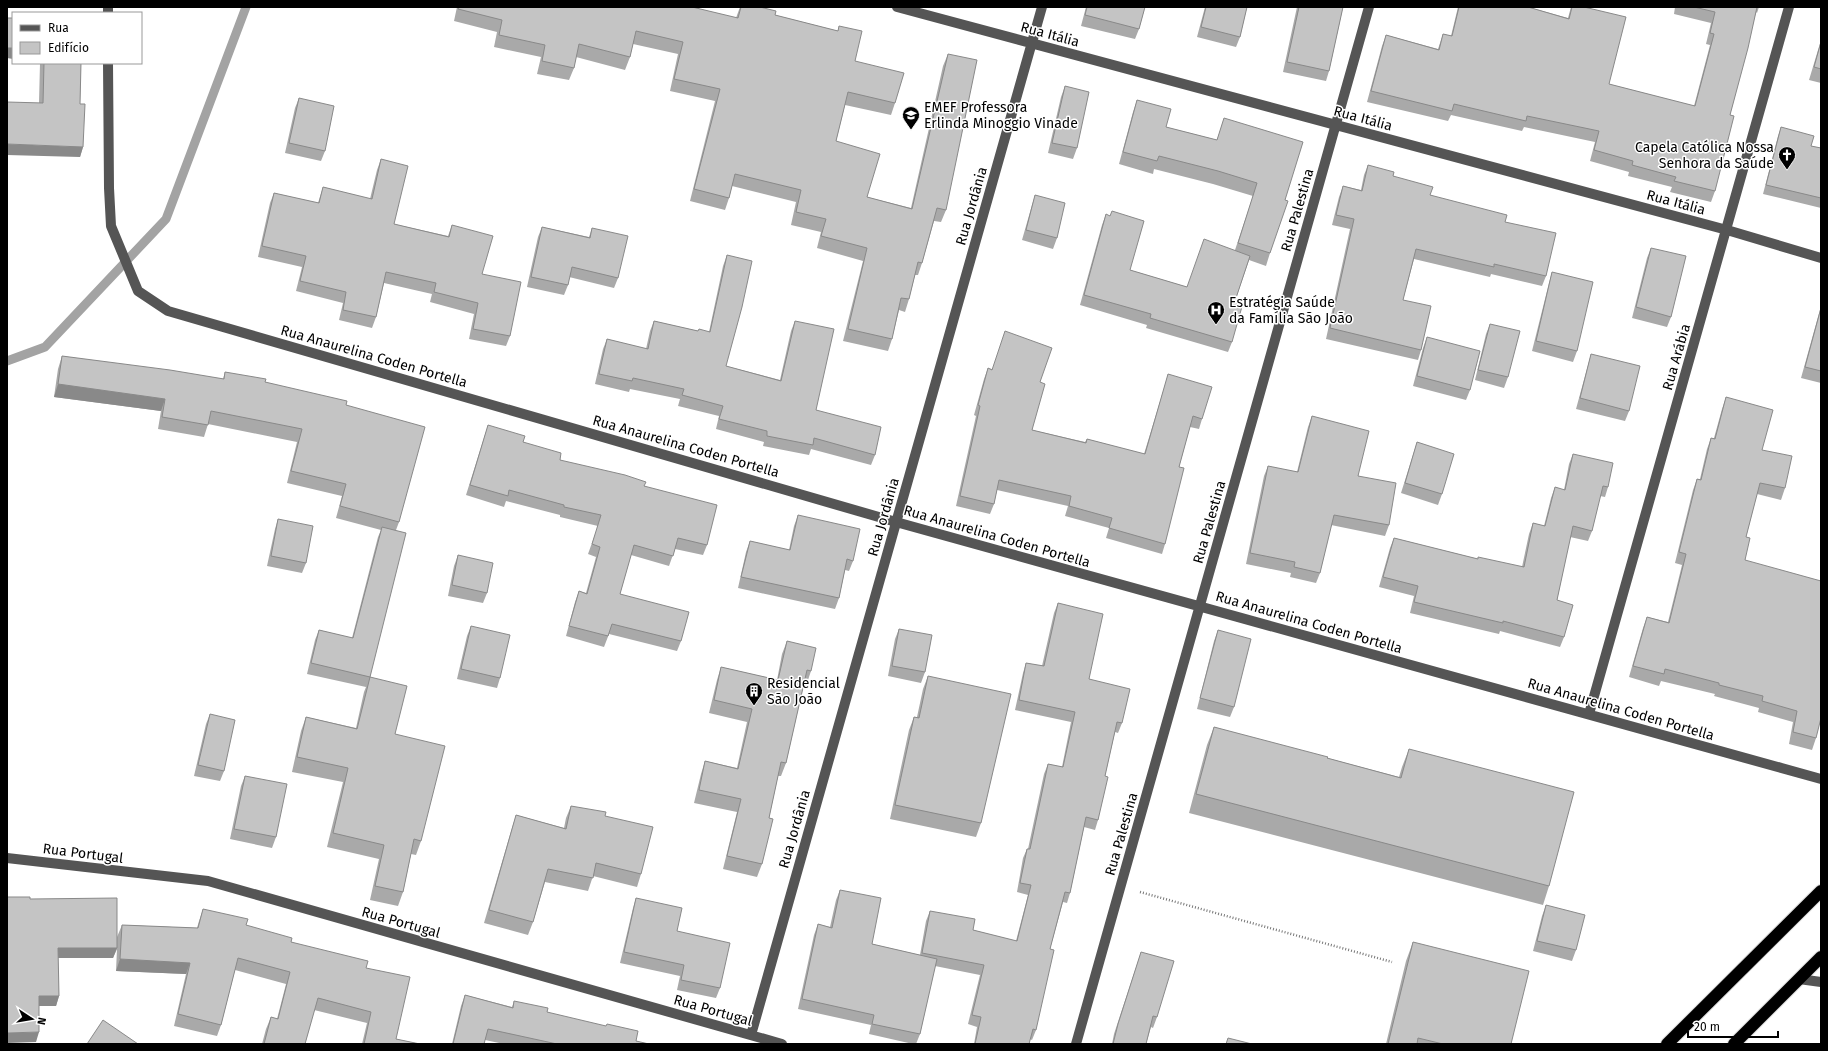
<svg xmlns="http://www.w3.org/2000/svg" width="1828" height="1051" viewBox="0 0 1828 1051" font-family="'Fira Sans',sans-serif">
	<rect width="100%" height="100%" fill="#fff"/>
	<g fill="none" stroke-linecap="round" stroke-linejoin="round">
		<path stroke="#a3a3a3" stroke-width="9" d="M 7,361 L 45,347 L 166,219 L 246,7"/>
		<g stroke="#dbdbdb" stroke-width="14">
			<path id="highway" d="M 1667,1044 L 1821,891
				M 1734,1044 L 1821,957"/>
		</g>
		<path stroke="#777" stroke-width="2.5" stroke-dasharray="1 2" stroke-linecap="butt" d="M 1140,892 L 1392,962"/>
		<path stroke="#555" stroke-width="10" d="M 108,7 L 108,13
			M 897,7 L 1727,230 L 1821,258
			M 108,63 L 109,188 L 111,226 L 138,291 L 168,311 L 896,522 L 1821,779
			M 1589,714 L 1789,7
			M 7,858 L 208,881 L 782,1044
			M 1799,979 L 1821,982
			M 751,1035 L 1042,7
			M 1076,1044 L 1369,7"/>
		<use href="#highway" stroke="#000" stroke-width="12"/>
	</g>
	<path fill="#a9a9a9" d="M 457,7 L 692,7 L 736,18 L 740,7 L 760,7 L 775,15 L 838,31 L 839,26 L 855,61 L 895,103 L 891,115 L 845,105 L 836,141 L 867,197 L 911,208 L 943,66 L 948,54 L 946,210 L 941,222 L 934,221 L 922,263 L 918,275 L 915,275 L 909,299 L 905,312 L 899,310 L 892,339 L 888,351 L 843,341 L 863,261 L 817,248 L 821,232 L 791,225 L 796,202 L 732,186 L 729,198 L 725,210 L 690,201 L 715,101 L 670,91 L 678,54 L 633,44 L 630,57 L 625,70 L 576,57 L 574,68 L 569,80 L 537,74 L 541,57 L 494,47 L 497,32 L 454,21 Z
		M 1086,7 L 1145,7 L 1139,29 L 1135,39 L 1081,26 Z
		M 1205,7 L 1247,7 L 1240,37 L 1236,47 L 1197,37 Z
		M 1297,7 L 1343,7 L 1329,71 L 1326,81 L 1283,72 Z
		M 1458,7 L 1528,7 L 1568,18 L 1571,7 L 1584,7 L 1609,84 L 1694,106 L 1710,45 L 1706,44 L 1711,23 L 1674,14 L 1675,7 L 1759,7 L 1757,13 L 1756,12 L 1730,115 L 1715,191 L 1711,202 L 1670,192 L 1672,187 L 1628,176 L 1629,172 L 1590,161 L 1595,142 L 1524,127 L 1522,131 L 1451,115 L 1448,121 L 1367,102 L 1382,46 L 1386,35 L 1438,49 L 1443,34 L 1451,36 Z
		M 1821,40 L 1821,83 L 1809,80 Z
		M 40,63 L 81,63 L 80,104 L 83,147 L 80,157 L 39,103 Z
		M 1065,86 L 1077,148 L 1073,159 L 1048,153 L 1061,97 Z
		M 299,98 L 325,151 L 321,161 L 285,153 L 295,108 Z
		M 1137,100 L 1166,127 L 1217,140 L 1224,118 L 1285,200 L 1270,253 L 1266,266 L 1249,260 L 1235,301 L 1232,342 L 1228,352 L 1146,328 L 1147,325 L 1080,305 L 1102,225 L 1106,214 L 1130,270 L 1187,287 L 1235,250 L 1253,196 L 1213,184 L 1154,169 L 1153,174 L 1119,164 L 1133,112 Z
		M 1781,127 L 1811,146 L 1821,148 L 1821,208 L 1763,194 L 1778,136 Z
		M 381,159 L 394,224 L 448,236 L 452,225 L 482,274 L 510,336 L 506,346 L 469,339 L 474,314 L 430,302 L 432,294 L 384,283 L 376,317 L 372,328 L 339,320 L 343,303 L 296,291 L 302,267 L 258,257 L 270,203 L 274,193 L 318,203 L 323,187 L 370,199 L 377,170 Z
		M 1368,165 L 1393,176 L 1430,195 L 1505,222 L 1546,276 L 1542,286 L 1491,274 L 1490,277 L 1414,259 L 1403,300 L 1421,350 L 1418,360 L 1326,339 L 1350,229 L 1332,225 L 1339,197 L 1343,186 L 1361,190 L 1364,175 Z
		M 1035,195 L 1057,238 L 1053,249 L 1022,240 L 1032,205 Z
		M 542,227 L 589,237 L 592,228 L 618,278 L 614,288 L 569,277 L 568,285 L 564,295 L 527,287 L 538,237 Z
		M 1651,248 L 1671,317 L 1667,327 L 1632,318 L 1647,258 Z
		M 727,255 L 726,366 L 780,380 L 791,331 L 795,321 L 816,410 L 875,455 L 871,465 L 811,449 L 809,455 L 763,446 L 764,442 L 716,429 L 719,416 L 678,406 L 680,399 L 630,389 L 629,392 L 595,384 L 603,349 L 607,339 L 646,349 L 650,331 L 654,321 L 698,331 L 709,332 L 723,266 Z
		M 1552,272 L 1577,351 L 1573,362 L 1532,351 L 1549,283 Z
		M 1821,306 L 1821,383 L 1801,378 Z
		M 1490,324 L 1508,377 L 1504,388 L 1475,380 L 1486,334 Z
		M 1427,337 L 1470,390 L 1466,400 L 1413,386 L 1423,348 Z
		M 1591,354 L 1629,411 L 1625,421 L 1576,409 Z
		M 62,356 L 223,379 L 225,372 L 265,382 L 346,405 L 399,522 L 396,530 L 370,677 L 366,687 L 307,674 L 315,640 L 319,630 L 352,638 L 378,537 L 381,530 L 336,518 L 342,496 L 287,483 L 297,442 L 208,424 L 204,437 L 158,429 L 161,411 L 54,397 L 58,369 Z
		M 988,368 L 1040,382 L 1032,430 L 1085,442 L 1087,439 L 1144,454 L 1165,385 L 1168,374 L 1202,419 L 1199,429 L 1190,427 L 1179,467 L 1165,544 L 1162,554 L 1106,538 L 1109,528 L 1065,516 L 1068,506 L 997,490 L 994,504 L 990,514 L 956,506 L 976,416 L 974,415 L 984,379 Z
		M 1726,397 L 1762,450 L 1785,488 L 1781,500 L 1757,494 L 1746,537 L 1745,560 L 1816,738 L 1812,750 L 1789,744 L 1793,722 L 1758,712 L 1759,708 L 1714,696 L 1715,694 L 1661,681 L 1659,686 L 1629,677 L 1643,628 L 1647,617 L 1668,622 L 1682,565 L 1675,563 L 1693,490 L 1697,479 L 1700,479 L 1707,449 L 1711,438 L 1714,438 L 1722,409 Z
		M 1312,416 L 1358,476 L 1389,525 L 1385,536 L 1331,525 L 1320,573 L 1316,583 L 1290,577 L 1291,573 L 1246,564 L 1264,476 L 1268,466 L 1297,472 L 1308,427 Z
		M 488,425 L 560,460 L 644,486 L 707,545 L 703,555 L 675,549 L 669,566 L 631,555 L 620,594 L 681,641 L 677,651 L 609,634 L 604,647 L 566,636 L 575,602 L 579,591 L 586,593 L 596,557 L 588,554 L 598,526 L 560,517 L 560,515 L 506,501 L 504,507 L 466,495 Z
		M 1417,442 L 1442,494 L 1438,505 L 1401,493 Z
		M 1573,454 L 1608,487 L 1605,497 L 1600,496 L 1592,531 L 1588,541 L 1570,537 L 1557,600 L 1564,637 L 1560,647 L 1500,631 L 1499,634 L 1410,613 L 1414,596 L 1379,587 L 1390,548 L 1394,538 L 1478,559 L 1522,567 L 1529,534 L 1533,523 L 1544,526 L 1551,498 L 1555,487 L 1564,490 L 1569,464 Z
		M 798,515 L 853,561 L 849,571 L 845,570 L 839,598 L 835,609 L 738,588 L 746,552 L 750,541 L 789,550 L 794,526 Z
		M 278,519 L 306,563 L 302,573 L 267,566 L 275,529 Z
		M 458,555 L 487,593 L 483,603 L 448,596 L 454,566 Z
		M 1058,603 L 1089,679 L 1122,723 L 1118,733 L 1115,732 L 1105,776 L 1098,820 L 1095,830 L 1084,827 L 1070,893 L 1067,903 L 1063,902 L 1050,949 L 1036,1030 L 1032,1040 L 1030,1039 L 1029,1044 L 974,1044 L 977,1027 L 968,1024 L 980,975 L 935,966 L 920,1034 L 916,1044 L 913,1044 L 869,1034 L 871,1025 L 798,1009 L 814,935 L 818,924 L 830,927 L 836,900 L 840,890 L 872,944 L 920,955 L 926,921 L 930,911 L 973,930 L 1016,941 L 1028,895 L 1017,892 L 1023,858 L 1027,849 L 1028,849 L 1044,774 L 1048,764 L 1062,767 L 1071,722 L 1015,710 L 1023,673 L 1026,663 L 1042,666 L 1054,613 Z
		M 471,626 L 500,678 L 497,688 L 457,679 L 467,636 Z
		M 899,629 L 925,672 L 921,683 L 888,676 L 895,639 Z
		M 1218,630 L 1234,707 L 1230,717 L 1197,709 L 1214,641 Z
		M 787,641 L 811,671 L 807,683 L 804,683 L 786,763 L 781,776 L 778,776 L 769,818 L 762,864 L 757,877 L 723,869 L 737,812 L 694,803 L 701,774 L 705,761 L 737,768 L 747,722 L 709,713 L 717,680 L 721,667 L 777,680 L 782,654 Z
		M 928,676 L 981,823 L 976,837 L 890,819 L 909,730 L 914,717 L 917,717 L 923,689 Z
		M 370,677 L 395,734 L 421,841 L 416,855 L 411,854 L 403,892 L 398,906 L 370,900 L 379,859 L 327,847 L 343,782 L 292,772 L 301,731 L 306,717 L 356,728 L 364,692 Z
		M 210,714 L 224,771 L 220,781 L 194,776 L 206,724 Z
		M 1214,727 L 1327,758 L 1399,777 L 1402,767 L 1409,749 L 1549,886 L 1543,905 L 1189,813 L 1207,745 Z
		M 245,776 L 276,837 L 272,848 L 230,839 L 241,786 Z
		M 571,806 L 605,816 L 641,874 L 637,887 L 593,876 L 588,891 L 545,882 L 533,922 L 528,935 L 484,923 L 512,828 L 516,815 L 564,828 L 566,818 Z
		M 636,898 L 677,931 L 720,988 L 716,998 L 677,990 L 680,976 L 620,963 L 633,908 Z
		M 30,899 L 117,944 L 117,937 L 122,925 L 197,928 L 199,921 L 203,909 L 291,942 L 366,968 L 396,1039 L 420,1044 L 362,1044 L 367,1023 L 314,1010 L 305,1044 L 262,1044 L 266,1029 L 271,1017 L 277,1019 L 286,984 L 235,970 L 221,1025 L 217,1036 L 174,1026 L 186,974 L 116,971 L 117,949 L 113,958 L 58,958 L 59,996 L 56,1006 L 39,1006 L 36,1042 Z
		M 1546,905 L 1576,950 L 1572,961 L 1533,951 L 1542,916 Z
		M 1413,942 L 1511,1044 L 1386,1044 L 1406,961 Z
		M 1141,952 L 1157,1017 L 1153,1028 L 1151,1027 L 1146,1044 L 1112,1044 L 1114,1034 Z
		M 465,995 L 512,1007 L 514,1001 L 547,1012 L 636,1041 L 649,1044 L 504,1044 L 485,1040 L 484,1044 L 452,1044 L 461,1006 Z"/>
	<path fill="#898989" d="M 7,48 L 13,48 L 13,59 L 7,58 Z
		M 7,144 L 83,147 L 80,157 L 7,155 Z
		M 58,384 L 165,399 L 161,411 L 54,397 Z
		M 58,948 L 117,948 L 113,958 L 55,958 Z
		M 120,959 L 190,963 L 186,974 L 116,971 Z
		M 39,996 L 59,996 L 56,1006 L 35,1006 Z
		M 39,1032 L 36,1042 L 7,1043 L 7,1033 Z"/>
	<path fill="#c4c4c4" stroke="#898989" d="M 459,7 L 692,7 L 738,18 L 741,7 L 760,7 L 776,11 L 775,15 L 838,31 L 839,26 L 862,31 L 855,61 L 904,73 L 895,103 L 848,92 L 836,141 L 880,154 L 867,197 L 912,209 L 948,54 L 977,60 L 946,210 L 937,208 L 922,263 L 918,262 L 909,299 L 901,298 L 892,339 L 848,329 L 867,248 L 821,236 L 826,219 L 796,212 L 801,190 L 735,174 L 729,198 L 694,189 L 720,89 L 674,79 L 683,42 L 636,31 L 630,57 L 579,44 L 574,68 L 542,61 L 545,45 L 499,35 L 502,20 L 458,9 Z
		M 1087,7 L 1145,7 L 1139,29 L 1085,15 Z
		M 1206,7 L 1247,7 L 1240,37 L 1201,27 Z
		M 1299,7 L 1343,7 L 1329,71 L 1287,62 Z
		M 1459,7 L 1528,7 L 1569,19 L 1572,7 L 1584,7 L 1626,17 L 1609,84 L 1695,106 L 1714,34 L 1710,33 L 1715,12 L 1694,7 L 1757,7 L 1748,48 L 1730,115 L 1734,116 L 1715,191 L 1674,181 L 1676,177 L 1632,165 L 1633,161 L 1594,150 L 1599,131 L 1527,116 L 1526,121 L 1454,104 L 1452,111 L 1371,91 L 1386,35 L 1439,50 L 1443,34 L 1452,36 Z
		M 7,18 L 13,18 L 13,48 L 7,48 Z
		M 1821,42 L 1821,69 L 1814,67 Z
		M 44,63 L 81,63 L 80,104 L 85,104 L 83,147 L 7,144 L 7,102 L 43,103 Z
		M 1065,86 L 1089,92 L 1077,148 L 1052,143 Z
		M 299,98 L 334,106 L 325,151 L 289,143 Z
		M 1137,100 L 1171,109 L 1166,127 L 1217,140 L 1224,118 L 1303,142 L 1285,200 L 1288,201 L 1270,253 L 1238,243 L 1257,183 L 1218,171 L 1159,156 L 1157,161 L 1123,152 Z
		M 1781,127 L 1814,136 L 1811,146 L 1821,148 L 1821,198 L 1766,185 Z
		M 381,159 L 408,166 L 394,224 L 449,237 L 452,225 L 493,236 L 482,274 L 521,282 L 510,336 L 473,329 L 478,303 L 434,292 L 436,283 L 386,272 L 376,317 L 343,310 L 346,292 L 300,281 L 306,256 L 262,246 L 274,193 L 319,203 L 323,187 L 372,199 Z
		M 1368,165 L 1394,172 L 1393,176 L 1433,187 L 1430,195 L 1507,215 L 1505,222 L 1556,233 L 1546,276 L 1494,264 L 1494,267 L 1416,249 L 1403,300 L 1431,306 L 1421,350 L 1330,328 L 1354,219 L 1336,215 L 1343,186 L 1362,191 Z
		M 1035,195 L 1065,203 L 1057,238 L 1026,230 Z
		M 1112,211 L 1144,221 L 1130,270 L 1187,287 L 1204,239 L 1250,256 L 1235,301 L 1243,303 L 1232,342 L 1150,318 L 1151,314 L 1084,295 L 1106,214 L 1110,216 Z
		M 542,227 L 590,238 L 592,228 L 628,236 L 618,278 L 572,267 L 568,285 L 531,277 Z
		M 1651,248 L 1686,256 L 1671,317 L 1636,307 Z
		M 727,255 L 752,261 L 742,307 L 726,366 L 781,381 L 795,321 L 834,329 L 816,410 L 881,427 L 875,455 L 814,438 L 813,445 L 767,436 L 767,431 L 719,419 L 723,406 L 682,395 L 684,389 L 633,378 L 632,381 L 599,374 L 607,339 L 648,349 L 654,321 L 698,331 L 699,329 L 710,332 Z
		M 1552,272 L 1593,282 L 1577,351 L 1536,341 Z
		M 1821,308 L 1821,371 L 1805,367 Z
		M 1490,324 L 1520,331 L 1508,377 L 1478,370 Z
		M 1005,331 L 1052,348 L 1040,382 L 1045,384 L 1032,430 L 1086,443 L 1087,439 L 1145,454 L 1168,374 L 1212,387 L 1202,419 L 1193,416 L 1179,467 L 1184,468 L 1165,544 L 1109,528 L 1112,518 L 1069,506 L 1071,496 L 999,480 L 994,504 L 960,496 L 980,406 L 978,405 L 988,368 L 992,370 Z
		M 1427,337 L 1480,351 L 1470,390 L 1417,376 Z
		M 1591,354 L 1640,366 L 1629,411 L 1580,398 Z
		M 62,356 L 170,370 L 224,379 L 225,372 L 266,379 L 265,382 L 347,401 L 346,405 L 425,427 L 399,522 L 340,506 L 346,484 L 291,471 L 302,429 L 211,411 L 208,425 L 162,417 L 165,399 L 58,384 Z
		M 1726,397 L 1773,410 L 1762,450 L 1792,456 L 1785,488 L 1760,483 L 1746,537 L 1750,538 L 1745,560 L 1821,581 L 1821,718 L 1816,738 L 1793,732 L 1797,711 L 1762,701 L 1763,696 L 1719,685 L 1719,683 L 1665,669 L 1664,674 L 1633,666 L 1647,617 L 1669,623 L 1686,554 L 1679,552 L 1697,479 L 1701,480 L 1711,438 L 1715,439 Z
		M 1312,416 L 1369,431 L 1358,476 L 1396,483 L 1389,525 L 1334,515 L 1320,573 L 1294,567 L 1295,562 L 1250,553 L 1268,466 L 1298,472 Z
		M 488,425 L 525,436 L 523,442 L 561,453 L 560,460 L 625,475 L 646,482 L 644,486 L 717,505 L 707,545 L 678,538 L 673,556 L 634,545 L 620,594 L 689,612 L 681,641 L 612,624 L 608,636 L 569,626 L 579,591 L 587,594 L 600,547 L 592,544 L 601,515 L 564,507 L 564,505 L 509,490 L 508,496 L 470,485 Z
		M 1417,442 L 1454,454 L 1442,494 L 1405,483 Z
		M 1573,454 L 1613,463 L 1608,487 L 1603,486 L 1592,531 L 1573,526 L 1557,600 L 1573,605 L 1564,637 L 1503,621 L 1503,623 L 1414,602 L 1418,586 L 1383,577 L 1394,538 L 1478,559 L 1478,557 L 1524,567 L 1533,523 L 1545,526 L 1555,487 L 1565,490 Z
		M 798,515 L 860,529 L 853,561 L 847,559 L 839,598 L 741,577 L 750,541 L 790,550 Z
		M 278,519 L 313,526 L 306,563 L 271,556 Z
		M 382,527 L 406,533 L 370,677 L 311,663 L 319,630 L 353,638 Z
		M 458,555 L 493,563 L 487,593 L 452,585 Z
		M 1058,603 L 1103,614 L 1089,679 L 1130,689 L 1122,723 L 1117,722 L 1105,776 L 1108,777 L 1098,820 L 1086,817 L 1070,893 L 1065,892 L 1050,949 L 1054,950 L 1036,1030 L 1033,1029 L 1029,1044 L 975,1044 L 981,1017 L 972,1015 L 984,965 L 922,953 L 930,911 L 975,919 L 973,930 L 1017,941 L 1031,885 L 1020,883 L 1027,849 L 1030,849 L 1048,764 L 1063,767 L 1075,712 L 1019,700 L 1026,663 L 1044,666 Z
		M 471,626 L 510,635 L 500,678 L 461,669 Z
		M 899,629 L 932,635 L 925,672 L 892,666 Z
		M 1218,630 L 1251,639 L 1234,707 L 1200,698 Z
		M 787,641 L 816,648 L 811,671 L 807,670 L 786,763 L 781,762 L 769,818 L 773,819 L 762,864 L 727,856 L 741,799 L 699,790 L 705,761 L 738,769 L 752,709 L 714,700 L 721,667 L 778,680 Z
		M 928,676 L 1011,694 L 981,823 L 895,805 L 914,717 L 919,718 Z
		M 370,677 L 407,686 L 395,734 L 445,746 L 421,841 L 414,839 L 403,892 L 375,886 L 384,845 L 333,833 L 348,768 L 297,757 L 306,717 L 357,729 Z
		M 210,714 L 235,720 L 224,771 L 198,765 Z
		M 1214,727 L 1328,757 L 1327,758 L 1401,778 L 1409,749 L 1574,792 L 1549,886 L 1196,794 Z
		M 245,776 L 287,784 L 276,837 L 234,829 Z
		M 571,806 L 606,812 L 605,816 L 653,827 L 641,874 L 596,863 L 593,878 L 548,869 L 533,922 L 489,910 L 516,815 L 566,829 Z
		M 840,890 L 881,898 L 872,944 L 937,959 L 920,1034 L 872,1024 L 874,1015 L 802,999 L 818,924 L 832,928 Z
		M 7,897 L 30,897 L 30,899 L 117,898 L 117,948 L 58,948 L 59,996 L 39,996 L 39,1032 L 7,1033 Z
		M 636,898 L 682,908 L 677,931 L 730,943 L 720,988 L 681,980 L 684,965 L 624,952 Z
		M 1546,905 L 1585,915 L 1576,950 L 1537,941 Z
		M 203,909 L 248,919 L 246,925 L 292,938 L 291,942 L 368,961 L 366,968 L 410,977 L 396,1039 L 420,1044 L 364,1044 L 371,1012 L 318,998 L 305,1044 L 264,1044 L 271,1017 L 278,1019 L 290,972 L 238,958 L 221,1025 L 178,1014 L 190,963 L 120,959 L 122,925 L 198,928 Z
		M 1413,942 L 1529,971 L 1511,1044 L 1443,1044 L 1418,1038 L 1417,1044 L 1388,1044 Z
		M 1141,952 L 1174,961 L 1157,1017 L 1153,1016 L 1146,1044 L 1113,1044 L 1118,1024 Z
		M 465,995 L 513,1008 L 514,1001 L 548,1008 L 547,1012 L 606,1026 L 607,1024 L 638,1031 L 636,1041 L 649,1044 L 557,1044 L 488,1029 L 484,1044 L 453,1044 Z
		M 103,1020 L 138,1044 L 87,1044 Z
		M 1228,1038 L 1252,1044 L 1226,1044 Z"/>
	<defs>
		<g id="school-pin" transform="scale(0.9)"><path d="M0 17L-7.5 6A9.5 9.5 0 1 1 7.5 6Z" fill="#000" stroke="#fff"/><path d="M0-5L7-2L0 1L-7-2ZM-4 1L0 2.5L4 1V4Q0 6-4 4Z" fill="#fff"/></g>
		<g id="church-pin" transform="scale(0.9)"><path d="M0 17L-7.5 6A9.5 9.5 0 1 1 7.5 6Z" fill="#000" stroke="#fff"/><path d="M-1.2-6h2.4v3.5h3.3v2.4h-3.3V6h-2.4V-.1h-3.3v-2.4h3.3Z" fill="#fff"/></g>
		<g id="hospital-pin" transform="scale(0.9)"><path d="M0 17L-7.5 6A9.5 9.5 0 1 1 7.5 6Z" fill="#000" stroke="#fff"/><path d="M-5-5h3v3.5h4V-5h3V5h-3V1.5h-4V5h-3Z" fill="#fff"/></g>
		<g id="building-pin" transform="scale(0.9)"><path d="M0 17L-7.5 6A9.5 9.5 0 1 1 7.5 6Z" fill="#000" stroke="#fff"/><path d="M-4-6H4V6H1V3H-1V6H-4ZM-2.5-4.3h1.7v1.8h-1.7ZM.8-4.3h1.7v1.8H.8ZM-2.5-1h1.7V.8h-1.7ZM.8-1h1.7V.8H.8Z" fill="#fff"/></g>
	</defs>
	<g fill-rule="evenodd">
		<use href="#school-pin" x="911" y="115"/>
		<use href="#church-pin" x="1787" y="155"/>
		<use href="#hospital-pin" x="1216" y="310"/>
		<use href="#building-pin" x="754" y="691"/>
	</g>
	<g text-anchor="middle" stroke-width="3" stroke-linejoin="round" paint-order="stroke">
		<g font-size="14" fill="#000" stroke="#fff">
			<text transform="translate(1050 34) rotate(15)" y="5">Rua Itália</text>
			<text transform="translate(1363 118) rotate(15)" y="5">Rua Itália</text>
			<text transform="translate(1676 202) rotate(15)" y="5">Rua Itália</text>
			<text transform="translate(971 206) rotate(-74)" y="5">Rua Jordânia</text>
			<text transform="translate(1297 210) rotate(-74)" y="5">Rua Palestina</text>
			<text transform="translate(374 356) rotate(16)" y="5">Rua Anaurelina Coden Portella</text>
			<text transform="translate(1676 357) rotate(-74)" y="5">Rua Arábia</text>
			<text transform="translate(686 446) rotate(16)" y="5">Rua Anaurelina Coden Portella</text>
			<text transform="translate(883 517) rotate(-74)" y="5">Rua Jordânia</text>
			<text transform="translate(1209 522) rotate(-74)" y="5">Rua Palestina</text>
			<text transform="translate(997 536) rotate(16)" y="5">Rua Anaurelina Coden Portella</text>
			<text transform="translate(1309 622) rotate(16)" y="5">Rua Anaurelina Coden Portella</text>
			<text transform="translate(1621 709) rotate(16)" y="5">Rua Anaurelina Coden Portella</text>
			<text transform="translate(794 829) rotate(-74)" y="5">Rua Jordânia</text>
			<text transform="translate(1121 834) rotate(-74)" y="5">Rua Palestina</text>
			<text transform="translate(83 853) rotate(7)" y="5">Rua Portugal</text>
			<text transform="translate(401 922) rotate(16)" y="5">Rua Portugal</text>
			<text transform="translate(713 1010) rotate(16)" y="5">Rua Portugal</text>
		</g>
		<g font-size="14" fill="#000" stroke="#fff" text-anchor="start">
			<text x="924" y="112">EMEF Professora<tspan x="924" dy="16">Erlinda Minoggio Vinade</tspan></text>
			<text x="1774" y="152" text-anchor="end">Capela Católica Nossa<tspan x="1774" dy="16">Senhora da Saúde</tspan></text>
			<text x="1229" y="307">Estratégia Saúde<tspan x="1229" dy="16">da Família São João</tspan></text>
			<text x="767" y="688">Residencial<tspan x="767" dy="16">São João</tspan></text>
		</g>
	</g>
	<rect width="1828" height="1051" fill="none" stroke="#000000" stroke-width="16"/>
	<rect x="12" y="12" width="130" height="52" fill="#ffffff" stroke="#999999"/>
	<rect x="20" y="25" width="20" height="6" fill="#555555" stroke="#999999"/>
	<text x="48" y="32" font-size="12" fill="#000000">Rua</text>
	<rect x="20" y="42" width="20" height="12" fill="#c4c4c4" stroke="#999999"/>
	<text x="48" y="52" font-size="12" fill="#000000">Edifício</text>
	<g transform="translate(32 1019) rotate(102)" stroke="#ffffff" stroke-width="3" paint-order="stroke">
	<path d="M0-3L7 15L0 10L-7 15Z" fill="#000000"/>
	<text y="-6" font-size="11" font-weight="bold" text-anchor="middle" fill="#000000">N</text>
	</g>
	<path d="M1688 1031v6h90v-6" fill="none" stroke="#000000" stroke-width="2"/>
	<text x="1694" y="1031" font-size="12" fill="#000000" stroke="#ffffff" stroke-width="3" paint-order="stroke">20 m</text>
</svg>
